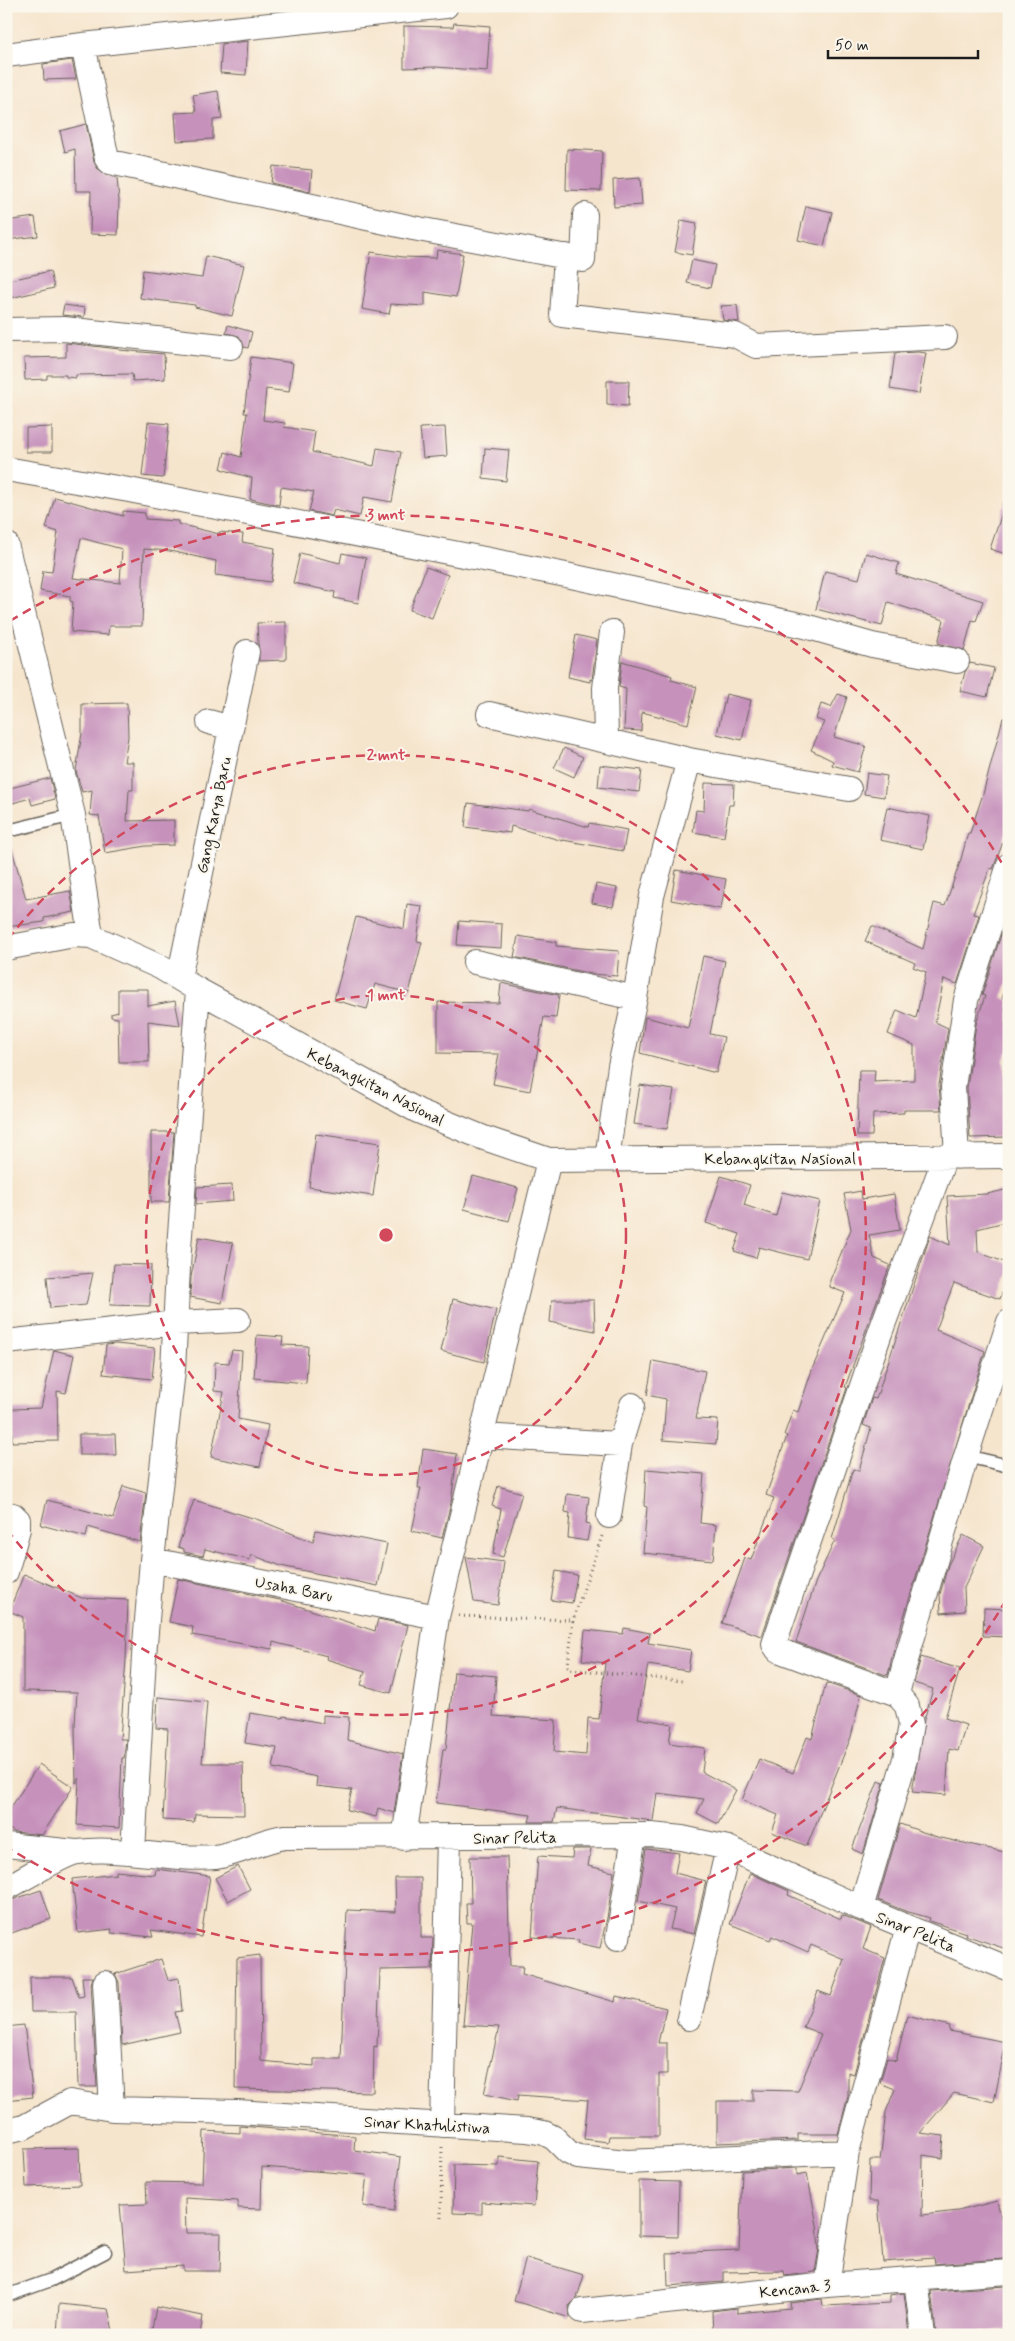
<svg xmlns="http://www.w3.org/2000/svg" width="1015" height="2341" viewBox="0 0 1015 2341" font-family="Mynerve,sans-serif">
	<rect width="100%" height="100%" fill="#fbf7ec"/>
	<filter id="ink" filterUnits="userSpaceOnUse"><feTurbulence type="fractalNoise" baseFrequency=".02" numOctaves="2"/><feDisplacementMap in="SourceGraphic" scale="10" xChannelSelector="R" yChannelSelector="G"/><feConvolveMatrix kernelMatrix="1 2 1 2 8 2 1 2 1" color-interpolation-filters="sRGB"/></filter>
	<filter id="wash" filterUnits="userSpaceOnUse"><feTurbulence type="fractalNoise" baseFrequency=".0096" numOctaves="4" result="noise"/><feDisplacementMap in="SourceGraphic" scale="20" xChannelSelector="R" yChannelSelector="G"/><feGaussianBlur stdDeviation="1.12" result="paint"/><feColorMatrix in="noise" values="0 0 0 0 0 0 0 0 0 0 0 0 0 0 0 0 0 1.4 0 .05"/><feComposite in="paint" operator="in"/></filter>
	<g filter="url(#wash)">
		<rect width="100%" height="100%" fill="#f6e5cd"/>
		<g id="blocks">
			<path fill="#c692bc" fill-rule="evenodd" d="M 454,23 L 490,26 L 487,71 L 436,67 L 404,68 L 404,26 L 453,27 Z
				M 248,41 L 246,75 L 220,73 L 222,44 Z
				M 72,60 L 76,79 L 44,80 L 43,64 Z
				M 218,91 L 222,119 L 213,120 L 213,139 L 177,141 L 175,113 L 196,112 L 193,95 Z
				M 86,124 L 94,162 L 97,168 L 107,175 L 117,178 L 119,200 L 118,235 L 90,234 L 91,191 L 76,191 L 75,149 L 65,152 L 60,131 Z
				M 567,149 L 602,151 L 601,191 L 566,190 Z
				M 273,166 L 312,170 L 310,192 L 271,183 Z
				M 640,178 L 642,205 L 614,207 L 613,180 Z
				M 806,206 L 832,212 L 824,246 L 798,240 Z
				M 35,217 L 38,236 L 6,240 L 6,221 Z
				M 681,220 L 697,223 L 692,255 L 675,252 Z
				M 437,250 L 463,254 L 456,297 L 425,292 L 425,306 L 391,304 L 389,314 L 362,309 L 371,252 L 403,257 L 436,258 Z
				M 206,256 L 244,265 L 232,316 L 195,307 L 195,305 L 140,298 L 143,270 L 202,278 Z
				M 692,260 L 715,265 L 710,288 L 687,283 Z
				M 50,271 L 54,288 L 6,299 L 6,281 Z
				M 64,305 L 85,308 L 84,317 L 62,315 Z
				M 737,305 L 739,322 L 723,320 L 721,306 Z
				M 228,325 L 252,332 L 248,348 L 244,347 L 239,336 L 226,333 Z
				M 66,343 L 119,349 L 119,350 L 164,354 L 165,379 L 133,381 L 132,374 L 76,375 L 76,378 L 66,377 L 66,375 L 47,375 L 47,379 L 25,380 L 24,358 L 66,357 Z
				M 918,352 L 926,353 L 919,394 L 890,389 L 895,353 Z
				M 251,357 L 293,363 L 289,392 L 266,389 L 263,420 L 285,423 L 284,427 L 315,432 L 312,452 L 374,466 L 377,448 L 401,452 L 392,502 L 364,497 L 360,516 L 334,510 L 332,516 L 309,511 L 314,492 L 281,487 L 279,505 L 250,499 L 252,478 L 221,469 L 225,452 L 241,457 L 247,413 L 244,413 Z
				M 607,381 L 629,381 L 628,406 L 607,405 Z
				M 148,422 L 169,424 L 163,478 L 142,476 Z
				M 52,427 L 52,452 L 26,452 L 26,428 Z
				M 445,427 L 447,456 L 423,458 L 420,428 Z
				M 485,448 L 509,450 L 506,481 L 483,478 Z
				M 55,497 L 123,516 L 123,511 L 145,513 L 145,519 L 178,521 L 178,524 L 219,534 L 219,532 L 243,534 L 242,542 L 275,548 L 271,582 L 215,575 L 216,561 L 170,551 L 144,549 L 142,626 L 109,626 L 108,635 L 71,632 L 73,602 L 70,601 L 70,596 L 40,591 L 43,571 L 52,572 L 58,532 L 46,528 ZM 81,538 L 122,549 L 120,583 L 73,578 Z
				M 1006,501 L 1009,502 L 1009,555 L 990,549 Z
				M 300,553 L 340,563 L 342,553 L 366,558 L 358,603 L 334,598 L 335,592 L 293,583 Z
				M 866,553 L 899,563 L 896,574 L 983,601 L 976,621 L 972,620 L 964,650 L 938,643 L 944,620 L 888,602 L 882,626 L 816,609 L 825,571 L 859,579 Z
				M 426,567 L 448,575 L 432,618 L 410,610 Z
				M 286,622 L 286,660 L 259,661 L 257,623 Z
				M 576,635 L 597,640 L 592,680 L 590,679 L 590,682 L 568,677 Z
				M 622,661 L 672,676 L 671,680 L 697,687 L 688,724 L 642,712 L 641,731 L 624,730 L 626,689 L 619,687 Z
				M 970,663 L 994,668 L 987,697 L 960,691 L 965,672 Z
				M 726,694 L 751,700 L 742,740 L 717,734 Z
				M 838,694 L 847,697 L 834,737 L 866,746 L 858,772 L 832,765 L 833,761 L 811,750 L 824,722 L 816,719 L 821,704 L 831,707 Z
				M 127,703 L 128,737 L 124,762 L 133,762 L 133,790 L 129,790 L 127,821 L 174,820 L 174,845 L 146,846 L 105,853 L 99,816 L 90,815 L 92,790 L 82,792 L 76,771 L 82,733 L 82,704 Z
				M 1003,718 L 1009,719 L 1009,835 L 1006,834 L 993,869 L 990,868 L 973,914 L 979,915 L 957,984 L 944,979 L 935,1022 L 948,1028 L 939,1085 L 941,1110 L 904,1110 L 904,1113 L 873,1114 L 872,1136 L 857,1136 L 859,1070 L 875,1070 L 874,1082 L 914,1080 L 914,1045 L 888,1034 L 897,1010 L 916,1018 L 926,972 L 913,967 L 915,963 L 865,941 L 872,926 L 923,949 L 934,903 L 945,906 L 961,859 L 968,833 L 970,833 L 983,794 Z
				M 564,748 L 583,757 L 574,777 L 554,768 Z
				M 600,765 L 642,770 L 639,792 L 598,787 Z
				M 867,773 L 887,776 L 884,797 L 864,794 Z
				M 50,778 L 55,799 L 32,805 L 30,798 L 6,805 L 6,789 Z
				M 705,783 L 734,784 L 733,805 L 729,805 L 724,837 L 693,832 L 696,810 L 704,811 Z
				M 468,803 L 528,811 L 529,809 L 588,827 L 589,823 L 627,830 L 623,851 L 563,840 L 563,841 L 511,826 L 510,833 L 465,827 Z
				M 887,807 L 930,816 L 923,849 L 880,840 Z
				M 11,846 L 26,899 L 70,891 L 74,912 L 44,918 L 44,922 L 6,927 L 6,847 Z
				M 676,870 L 726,879 L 721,909 L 671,900 Z
				M 596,884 L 617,888 L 613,907 L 592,903 Z
				M 407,904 L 422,906 L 417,941 L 422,942 L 409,993 L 375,984 L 367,1009 L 334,1000 L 356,917 L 404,929 Z
				M 459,921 L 502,924 L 501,948 L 457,945 Z
				M 1005,922 L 1009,923 L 1009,978 L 1002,998 L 1009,1000 L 1009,1049 L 1004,1059 L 1009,1137 L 970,1138 L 967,1088 L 976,1024 L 985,996 L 982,995 Z
				M 518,936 L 556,942 L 556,946 L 619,951 L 617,976 L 592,974 L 514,957 Z
				M 703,956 L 725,961 L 710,1034 L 724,1037 L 716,1073 L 640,1053 L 645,1017 L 688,1028 Z
				M 501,983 L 559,995 L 556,1018 L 544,1017 L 530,1091 L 493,1084 L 499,1054 L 438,1053 L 438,1002 L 499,1003 Z
				M 118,989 L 148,989 L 148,1006 L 175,1001 L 180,1025 L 148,1021 L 149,1062 L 119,1062 L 118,1018 L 111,1017 L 111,1014 L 118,1012 Z
				M 640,1085 L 674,1090 L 667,1129 L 634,1124 Z
				M 151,1132 L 174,1132 L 169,1202 L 151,1202 Z
				M 316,1134 L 380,1143 L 373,1196 L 309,1187 Z
				M 473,1176 L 518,1188 L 509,1221 L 464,1209 Z
				M 721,1176 L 750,1185 L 744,1205 L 776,1216 L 782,1192 L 820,1201 L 807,1259 L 759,1247 L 756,1258 L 734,1251 L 740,1234 L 706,1223 Z
				M 232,1185 L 233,1201 L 196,1204 L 197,1187 Z
				M 1009,1189 L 1009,1221 L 977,1229 L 978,1252 L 1009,1264 L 1009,1274 L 1000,1299 L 954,1283 L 936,1330 L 985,1351 L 894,1649 L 888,1675 L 883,1674 L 796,1642 L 816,1581 L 835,1540 L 832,1539 L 853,1469 L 859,1471 L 871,1428 L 863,1425 L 872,1398 L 876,1399 L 930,1236 L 950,1245 L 947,1196 L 987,1194 Z
				M 861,1191 L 862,1199 L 894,1194 L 900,1230 L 869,1235 L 874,1258 L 890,1265 L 845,1387 L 847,1388 L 762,1636 L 722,1623 L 745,1558 L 751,1560 L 774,1498 L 766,1495 L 787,1436 L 784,1435 L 793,1410 L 798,1412 L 813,1367 L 845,1293 L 830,1287 L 830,1280 L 851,1229 L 844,1194 Z
				M 199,1237 L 233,1243 L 222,1303 L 190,1297 L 191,1277 Z
				M 114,1264 L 151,1265 L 150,1306 L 110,1305 Z
				M 93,1273 L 86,1305 L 50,1308 L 47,1277 Z
				M 453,1299 L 496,1310 L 484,1362 L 441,1351 Z
				M 552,1300 L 594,1300 L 595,1331 L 550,1322 Z
				M 257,1335 L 283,1337 L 282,1345 L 308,1346 L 306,1383 L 254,1378 Z
				M 116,1344 L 155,1348 L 152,1379 L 103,1374 L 106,1345 Z
				M 54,1350 L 74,1355 L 66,1393 L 57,1391 L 58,1441 L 12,1442 L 12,1409 L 41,1408 Z
				M 232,1350 L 242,1351 L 238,1419 L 268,1425 L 260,1467 L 211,1457 L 224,1392 L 214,1391 L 215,1362 L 229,1363 Z
				M 653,1361 L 705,1371 L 696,1419 L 718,1420 L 716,1444 L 663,1440 L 666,1399 L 647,1395 Z
				M 79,1434 L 115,1434 L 116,1455 L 79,1455 Z
				M 423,1449 L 457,1454 L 451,1503 L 442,1538 L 412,1531 L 421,1488 L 418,1488 Z
				M 646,1469 L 704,1474 L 700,1523 L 716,1525 L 713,1560 L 643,1553 L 647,1507 L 644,1506 Z
				M 123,1486 L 146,1493 L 140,1542 L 88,1527 L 86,1537 L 41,1525 L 47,1500 L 113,1518 Z
				M 498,1486 L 522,1493 L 503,1557 L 493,1554 L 501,1509 L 492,1506 Z
				M 567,1494 L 589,1497 L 586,1523 L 590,1524 L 587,1541 L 568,1538 L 570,1513 L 565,1512 Z
				M 194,1500 L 259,1520 L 313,1542 L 316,1530 L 387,1544 L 378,1586 L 281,1566 L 252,1555 L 250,1560 L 205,1549 L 203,1556 L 184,1552 L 184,1549 L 178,1547 Z
				M 963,1535 L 984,1546 L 964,1588 L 965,1611 L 941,1613 L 940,1594 L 948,1565 Z
				M 466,1557 L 504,1562 L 498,1605 L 474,1602 Z
				M 556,1571 L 577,1575 L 572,1603 L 551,1600 Z
				M 24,1574 L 82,1598 L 128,1600 L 126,1660 L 120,1739 L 126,1739 L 124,1758 L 122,1758 L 119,1828 L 77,1825 L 79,1778 L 76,1783 L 75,1725 L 77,1692 L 23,1691 L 23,1617 L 9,1611 Z
				M 178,1579 L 280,1600 L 375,1631 L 378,1619 L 408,1625 L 391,1693 L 361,1685 L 365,1671 L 326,1659 L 327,1656 L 273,1642 L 272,1649 L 192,1635 L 193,1627 L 169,1622 Z
				M 984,1608 L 1009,1609 L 1009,1637 L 983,1636 Z
				M 624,1628 L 650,1633 L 648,1643 L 691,1650 L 688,1671 L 648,1665 L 638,1718 L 672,1724 L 669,1743 L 705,1748 L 702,1772 L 736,1790 L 718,1824 L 697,1813 L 704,1799 L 657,1793 L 653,1821 L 557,1808 L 554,1822 L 529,1822 L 531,1815 L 436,1803 L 443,1749 L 446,1749 L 454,1672 L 496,1676 L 493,1716 L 556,1720 L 554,1752 L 586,1755 L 588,1718 L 599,1719 L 605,1663 L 582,1660 L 585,1630 L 623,1634 Z
				M 921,1657 L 960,1669 L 945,1718 L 966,1725 L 958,1751 L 949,1749 L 946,1795 L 912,1792 L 924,1720 L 933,1689 L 914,1683 Z
				M 826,1683 L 861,1695 L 851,1737 L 807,1846 L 772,1832 L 778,1815 L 742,1800 L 759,1759 L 793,1773 L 807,1737 L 812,1739 Z
				M 158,1697 L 207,1702 L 202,1763 L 243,1763 L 244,1815 L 195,1814 L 194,1822 L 163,1820 L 168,1729 L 156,1728 Z
				M 250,1713 L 283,1718 L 284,1716 L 323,1723 L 323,1715 L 349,1717 L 347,1740 L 403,1754 L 394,1813 L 378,1808 L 376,1817 L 347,1810 L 352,1790 L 316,1786 L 317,1777 L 273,1768 L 277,1748 L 245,1743 Z
				M 39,1764 L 73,1787 L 42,1835 L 14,1832 L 6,1827 L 6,1815 Z
				M 878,1781 L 884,1783 L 863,1854 L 852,1849 Z
				M 900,1824 L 937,1837 L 1009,1853 L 1009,1950 L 965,1935 L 966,1933 L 929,1921 L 930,1918 L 905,1911 L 878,1900 Z
				M 573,1849 L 591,1849 L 588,1866 L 614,1872 L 607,1918 L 600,1948 L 578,1943 L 579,1940 L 532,1937 L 538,1856 L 572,1858 Z
				M 646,1849 L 679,1853 L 675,1873 L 706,1881 L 694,1934 L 670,1929 L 675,1909 L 638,1901 Z
				M 470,1857 L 507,1857 L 510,1966 L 523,1966 L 522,1974 L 615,2002 L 616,1996 L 666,2008 L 658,2043 L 667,2043 L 667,2074 L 659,2074 L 659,2136 L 609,2136 L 608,2142 L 584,2139 L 588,2100 L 518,2095 L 517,2101 L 484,2094 L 499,2027 L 463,2025 L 472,1923 L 467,1923 L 466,1903 L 471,1903 Z
				M 238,1866 L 250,1889 L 228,1901 L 215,1878 Z
				M 156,1869 L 210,1876 L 201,1937 L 151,1930 L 153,1937 L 111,1933 L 112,1929 L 78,1933 L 72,1879 L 116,1874 L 116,1871 L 155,1875 Z
				M 750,1873 L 789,1891 L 788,1895 L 841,1919 L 842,1915 L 871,1927 L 863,1949 L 885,1958 L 854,2074 L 848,2072 L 848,2096 L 838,2134 L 798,2134 L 798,2140 L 717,2143 L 717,2101 L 753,2101 L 753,2090 L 798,2091 L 821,2034 L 803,2027 L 818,1991 L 831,1996 L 844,1959 L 811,1945 L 808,1952 L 772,1936 L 770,1940 L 730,1924 Z
				M 395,1878 L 421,1878 L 421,1938 L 433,1938 L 432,1969 L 380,1970 L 377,2047 L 374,2046 L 373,2092 L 235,2089 L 237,1958 L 260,1955 L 261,2061 L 314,2066 L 314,2059 L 341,2059 L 347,1910 L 396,1912 Z
				M 41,1890 L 51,1919 L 6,1935 L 6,1902 Z
				M 161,1959 L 168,1980 L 179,1978 L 182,2011 L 175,2012 L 180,2032 L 122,2045 L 119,1982 L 115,1974 Z
				M 30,1977 L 72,1977 L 79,1997 L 84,1996 L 82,1977 L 93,1977 L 91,1984 L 97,2087 L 78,2087 L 76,2012 L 31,2012 Z
				M 907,2015 L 950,2026 L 949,2031 L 1006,2042 L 994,2102 L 954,2093 L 920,2133 L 944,2136 L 942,2158 L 923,2155 L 922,2215 L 958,2211 L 997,2201 L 1009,2248 L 1009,2255 L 1004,2257 L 1004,2259 L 935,2264 L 934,2258 L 883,2262 L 878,2201 L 869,2201 L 870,2160 L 880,2160 L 886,2112 L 895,2089 L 880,2083 L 887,2058 L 896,2061 Z
				M 24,2025 L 33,2097 L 6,2100 L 6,2027 Z
				M 240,2126 L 355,2136 L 354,2150 L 401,2157 L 394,2211 L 363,2206 L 367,2175 L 262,2167 L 261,2209 L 238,2208 L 238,2201 L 185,2198 L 186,2233 L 221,2233 L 220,2271 L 183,2271 L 183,2266 L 126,2270 L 120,2205 L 147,2204 L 146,2182 L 202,2183 L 204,2131 L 240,2133 Z
				M 79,2148 L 80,2185 L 26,2187 L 24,2149 Z
				M 499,2157 L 538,2161 L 534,2206 L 482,2202 L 482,2214 L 453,2213 L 454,2165 L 499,2166 Z
				M 797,2168 L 797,2175 L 807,2173 L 817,2225 L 819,2249 L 815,2272 L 785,2276 L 784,2271 L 724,2272 L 724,2282 L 668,2286 L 667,2253 L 739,2250 L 742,2171 Z
				M 639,2181 L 679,2182 L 678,2237 L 639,2236 Z
				M 526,2258 L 584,2275 L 577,2298 L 569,2306 L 570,2318 L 514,2301 Z
				M 1007,2286 L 1009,2329 L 977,2333 L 978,2335 L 942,2335 L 941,2331 L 936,2332 L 931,2291 Z
				M 904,2293 L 909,2334 L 713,2335 L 712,2311 L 737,2308 L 737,2313 L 791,2308 L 790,2303 L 822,2299 L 823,2306 L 890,2303 L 890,2295 Z
				M 59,2304 L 108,2309 L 114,2335 L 57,2335 Z
				M 156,2307 L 203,2316 L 200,2335 L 151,2335 Z"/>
		</g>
	</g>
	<g filter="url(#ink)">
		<use href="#blocks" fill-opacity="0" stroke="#68625a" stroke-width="1"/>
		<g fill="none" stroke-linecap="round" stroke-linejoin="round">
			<g stroke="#68625a" stroke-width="15">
				<path id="service" d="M 16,829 L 73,815
					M 966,1456 L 1009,1466
					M 6,2296 L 51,2280 L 105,2252"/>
			</g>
			<g stroke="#68625a" stroke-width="26">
				<path id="minor" d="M 83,45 L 446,6
					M 6,55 L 83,45 L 107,159 L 110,162 L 413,228 L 583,260 L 585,215
					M 566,256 L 562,315 L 735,335 L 756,346 L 945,337
					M 6,330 L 64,329 L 231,347
					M 6,469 L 129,490 L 566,575 L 805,626 L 872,645 L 957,661
					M 6,544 L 73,815 L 91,936
					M 489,714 L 689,760 L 849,789
					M 209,722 L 231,728
					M 606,741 L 605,688 L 612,632
					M 6,948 L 74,935 L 91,936 L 160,967 L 198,990 L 418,1111 L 484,1138 L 549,1160 L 1009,1156
					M 475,962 L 635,998
					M 179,978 L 247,652
					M 957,1157 L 953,1087 L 966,1000 L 1009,865
					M 607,1159 L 620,1066 L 635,998 L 652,896 L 689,760
					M 6,1342 L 176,1323 L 238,1320
					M 482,1436 L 620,1444
					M 6,1514 L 13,1515 L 18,1520 L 18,1529 L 6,1572
					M 609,1516 L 620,1444 L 632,1405
					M 152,1560 L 437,1617
					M 897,1694 L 778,1650 L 774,1644 L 880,1333 L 945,1157
					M 404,1838 L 437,1617 L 549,1160
					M 6,1845 L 76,1852
					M 133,1852 L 144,1656 L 152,1560 L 173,1370 L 179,1248 L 198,990
					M 6,1888 C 20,1881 65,1853 78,1852 C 123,1846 170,1861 215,1857 C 239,1854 261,1840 285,1837 L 651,1835 L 682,1838 L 728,1848 L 861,1908 L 1009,1969
					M 861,1908 L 905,1759 L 911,1724 L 907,1706 L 897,1694 L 904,1667 L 966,1456 L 1009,1322
					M 618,1938 L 634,1835
					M 105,1983 L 112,2109
					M 689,2018 L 728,1848
					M 442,2125 L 449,1837
					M 6,2131 L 24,2127 L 70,2102 L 112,2109 L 237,2112 L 527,2130 L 544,2133 L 554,2138 L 568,2152 L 578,2157 L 627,2162 L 847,2152
					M 916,2280 L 923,2335
					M 827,2285 L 847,2152 L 908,1927
					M 582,2311 L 827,2285 L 1009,2272"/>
			</g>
			<path stroke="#68625a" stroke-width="3" stroke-dasharray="1 4" stroke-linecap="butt" d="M 602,1536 L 573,1620 L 568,1666 L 570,1669 L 682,1681
				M 459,1616 L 573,1620
				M 441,2218 L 442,2146"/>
			<use href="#service" stroke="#fff" stroke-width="12"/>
			<use href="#minor" stroke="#fff" stroke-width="24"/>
		</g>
	</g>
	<g fill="none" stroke="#d1495b" stroke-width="2.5" stroke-dasharray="9 6">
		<circle cx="386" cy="1235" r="240"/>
		<path d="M8 939A480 480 0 1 1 8 1531"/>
		<path d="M1006 1600A720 720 0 0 1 10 1849M10 621A720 720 0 0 1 1006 870"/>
	</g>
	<g text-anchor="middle" stroke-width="4" stroke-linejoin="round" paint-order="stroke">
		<g font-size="16" fill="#1c1c1c" stroke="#fbf7ec">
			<text transform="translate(213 815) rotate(-78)" y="6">Gang Karya Baru</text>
			<text transform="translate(376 1086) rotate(27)" y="6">Kebangkitan Nasional</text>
			<text x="780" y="1164">Kebangkitan Nasional</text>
			<text transform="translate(294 1588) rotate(11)" y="6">Usaha Baru</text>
			<text transform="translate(515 1837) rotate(-1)" y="6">Sinar Pelita</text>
			<text transform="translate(916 1931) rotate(22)" y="6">Sinar Pelita</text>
			<text transform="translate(427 2124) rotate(3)" y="6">Sinar Khatulistiwa</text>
			<text transform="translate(795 2288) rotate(-6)" y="6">Kencana 3</text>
		</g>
	</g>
	<circle cx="386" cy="1235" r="8" fill="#d1495b" stroke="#fbf7ec" stroke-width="2.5"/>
	<g font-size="15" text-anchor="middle" font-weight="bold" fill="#d1495b" stroke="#fbf7ec" stroke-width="4" stroke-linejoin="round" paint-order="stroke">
		<text x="386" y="520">3 mnt</text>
		<text x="386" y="760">2 mnt</text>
		<text x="386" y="1000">1 mnt</text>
	</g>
	<rect width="1015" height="2341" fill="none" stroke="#fbf7ec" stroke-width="25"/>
	<path d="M828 50v8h150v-8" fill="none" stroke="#1c1c1c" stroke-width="2.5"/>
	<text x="835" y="50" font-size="15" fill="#1c1c1c" stroke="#fbf7ec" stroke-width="4" paint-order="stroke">50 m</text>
</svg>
